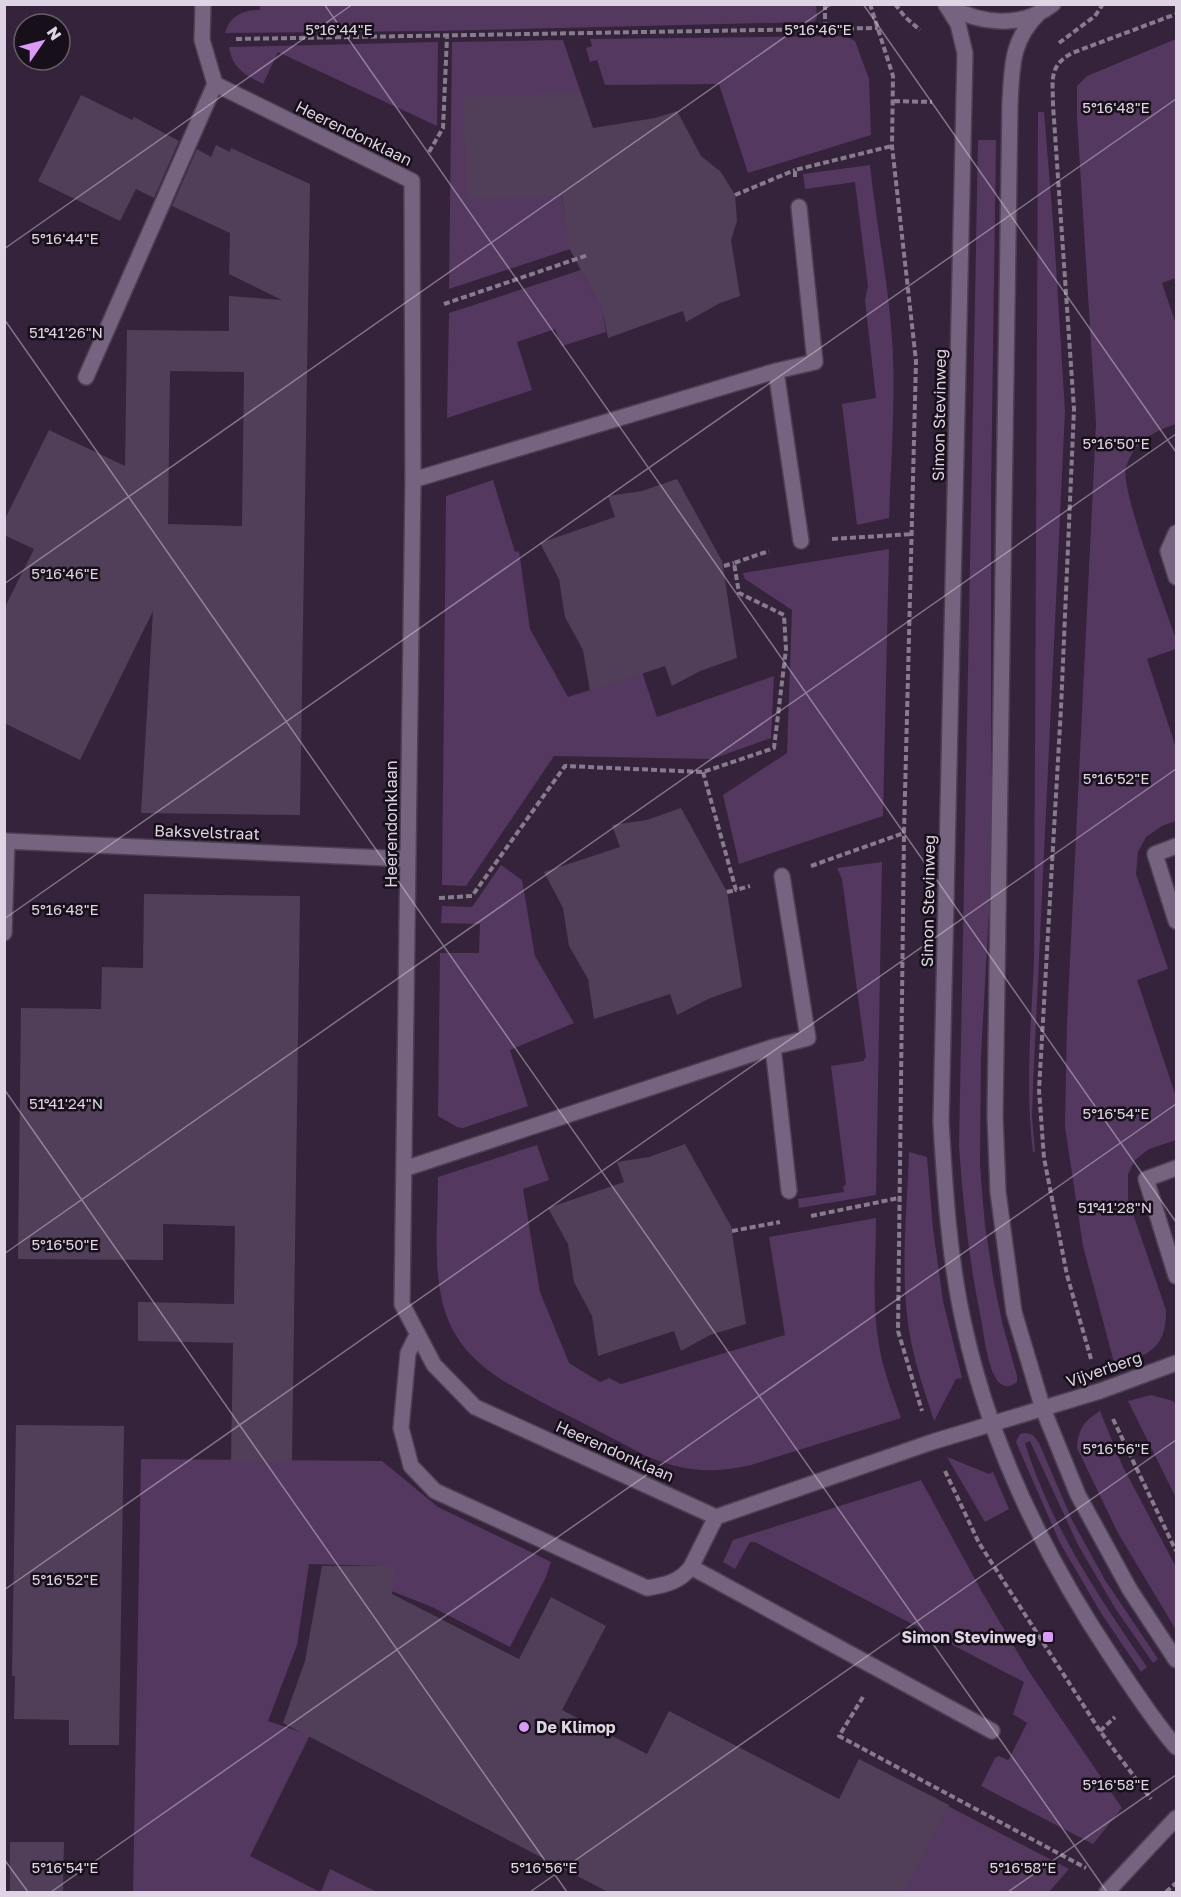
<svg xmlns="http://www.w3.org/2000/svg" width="1181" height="1897" viewBox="0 0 1181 1897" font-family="'Golos Text',sans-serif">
	<rect width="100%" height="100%" fill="#34233b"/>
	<path fill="#543860" d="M 260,5 L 816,4 L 817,17 L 815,21 L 811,22 L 433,31 L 225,33 C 230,16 243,10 260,10 Z
		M 845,36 L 855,41 L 869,79 L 871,135 L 748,173 L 719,84 L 605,85 L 597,60 L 590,62 L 586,48 L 592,46 L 590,39 Z
		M 1176,39 L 1176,278 L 1162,283 L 1176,324 L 1176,424 C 1152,432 1135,441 1126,467 C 1119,486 1167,612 1176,639 L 1176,649 L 1147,659 L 1176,748 L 1176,821 L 1162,826 L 1146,837 L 1138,852 L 1136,874 L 1168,969 L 1137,980 L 1176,1097 L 1176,1140 L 1149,1149 L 1135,1160 L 1128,1174 L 1128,1199 L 1166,1310 C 1167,1348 1148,1356 1115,1366 L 1083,1246 L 1065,1127 L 1067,1022 L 1096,424 L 1077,118 L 1077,86 L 1087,76 Z
		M 563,40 L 581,93 L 577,94 L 561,192 L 570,249 L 449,289 L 452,42 Z
		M 438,42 L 437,126 L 278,52 L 263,84 C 245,75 232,68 229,47 Z
		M 1038,112 L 1044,112 L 1054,234 L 1065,411 L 1033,1085 L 1032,1117 L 1035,1152 L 1033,1152 C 1025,1089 1031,1025 1034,961 Z
		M 978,140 L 996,140 L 991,496 L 991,875 L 981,1057 L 980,1165 L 985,1226 L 994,1283 L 1002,1322 L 1017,1376 L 1017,1382 C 1009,1389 1000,1387 995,1377 C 987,1362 984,1336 981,1319 C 969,1261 963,1204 959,1146 Z
		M 870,165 C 876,223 888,280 892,338 C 896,398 891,459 889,518 L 857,525 L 842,404 L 876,398 L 865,300 L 868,286 L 855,182 L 805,189 L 803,174 Z
		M 581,270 L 605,314 L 603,315 L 606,332 L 562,346 L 555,329 L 517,342 L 532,390 L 447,418 L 449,313 Z
		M 493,480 L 515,552 L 519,551 L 530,629 L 568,697 L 612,683 L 642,672 L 657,717 L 774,676 L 771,738 L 712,759 L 554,756 L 466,886 L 442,885 L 446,496 Z
		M 889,549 L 883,816 L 739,864 L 723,795 L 787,753 L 792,610 L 745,579 L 743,573 Z
		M 882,862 L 876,1195 L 799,1208 L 798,1199 L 844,1192 L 843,1187 L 846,1184 L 844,1168 L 831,1066 L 863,1061 L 866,1057 L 842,879 L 837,868 Z
		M 501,865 L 522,880 L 535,956 L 574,1023 L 510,1050 L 528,1106 L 463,1128 L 457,1127 L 438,1116 L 440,953 L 479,953 L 480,924 L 441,923 L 442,906 L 472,907 Z
		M 537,1145 L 549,1180 L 523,1189 L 540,1292 L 569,1363 L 600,1382 L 609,1378 L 621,1384 L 785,1335 L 769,1237 L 876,1218 C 876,1258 872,1299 878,1338 C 881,1365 892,1392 901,1418 L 751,1465 C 710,1474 684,1472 644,1455 C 616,1440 588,1425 559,1411 C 508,1384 456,1363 442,1300 C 433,1261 438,1217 438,1177 Z
		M 909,1152 L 927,1157 L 933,1229 L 943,1301 L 962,1378 L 956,1379 L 934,1421 C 926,1395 916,1368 911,1341 C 899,1280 907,1214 909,1152 Z
		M 1151,1395 L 1173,1401 L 1176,1404 L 1176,1498 L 1128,1401 Z
		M 1100,1411 L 1122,1465 L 1176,1567 L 1176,1630 L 1118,1533 L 1077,1448 C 1079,1428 1083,1422 1100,1411 Z
		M 1026,1433 L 1033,1435 L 1039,1443 L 1072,1520 L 1105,1580 L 1158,1659 L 1153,1663 L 1115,1608 L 1078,1545 L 1030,1441 L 1025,1443 C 1050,1524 1099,1598 1147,1667 L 1141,1672 L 1101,1613 L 1060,1543 L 1016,1442 L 1020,1434 Z
		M 947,1457 L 989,1474 L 993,1472 L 1009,1509 L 985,1522 Z
		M 141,1459 L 382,1461 L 438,1507 L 551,1562 L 545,1579 L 510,1647 L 432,1607 L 384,1588 L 380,1566 L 309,1564 L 297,1645 L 268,1721 L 310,1735 L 250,1856 L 320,1892 L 133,1892 Z
		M 921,1480 L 982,1592 L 1028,1670 L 1122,1808 L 1093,1844 L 981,1786 L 995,1758 L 999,1756 L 1008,1760 L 1009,1759 L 1027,1723 L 1013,1714 L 1024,1682 L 755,1542 L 750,1542 L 735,1569 L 723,1562 L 733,1540 Z
		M 948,1806 L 1069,1869 L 1049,1892 L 903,1892 Z
		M 330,1869 L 377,1892 L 321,1892 Z"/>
	<path fill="#513f59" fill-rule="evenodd" d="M 581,93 L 593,128 L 655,118 L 677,111 L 701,156 L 721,172 L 735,195 L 737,221 L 731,240 L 740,296 L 720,303 L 686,322 L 683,311 L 608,338 L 602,309 L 569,248 L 562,196 L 467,199 L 463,97 Z
		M 81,95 L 132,120 L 134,117 L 179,141 L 154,198 L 136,189 L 120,221 L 38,181 Z
		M 216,145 L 230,152 L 231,148 L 310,184 L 300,815 L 141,813 L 153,611 L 80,760 L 4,723 L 4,609 L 34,549 L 4,535 L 4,521 L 49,430 L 125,466 L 127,330 L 229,331 L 229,296 L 282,300 L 229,274 L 230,233 L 172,206 L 197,149 L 211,157 ZM 170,371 L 244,372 L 242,526 L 168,524 Z
		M 677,479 L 722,561 L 737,658 L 700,671 L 672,686 L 665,666 L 590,691 L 583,650 L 565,617 L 559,579 L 540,543 L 615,517 L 608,496 L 642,491 Z
		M 681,808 L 727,892 L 742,987 L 710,998 L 677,1015 L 670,994 L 594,1019 L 588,979 L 569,946 L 563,908 L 544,872 L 620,847 L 612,825 L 647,820 Z
		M 144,894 L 300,896 L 292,1462 L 231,1461 L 233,1343 L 138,1341 L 138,1302 L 234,1304 L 235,1226 L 163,1224 L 163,1260 L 18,1259 L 21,1008 L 101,1009 L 102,967 L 143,968 Z
		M 685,1144 L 731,1226 L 746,1324 L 710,1335 L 681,1351 L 674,1331 L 598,1356 L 592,1316 L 574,1282 L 568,1244 L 548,1208 L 624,1182 L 617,1162 L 649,1157 Z
		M 16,1425 L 124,1426 L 119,1745 L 69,1745 L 69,1720 L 14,1719 L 15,1676 L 12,1676 Z
		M 322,1566 L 394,1566 L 392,1594 L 519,1659 L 551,1597 L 606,1626 L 562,1710 L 647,1754 L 669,1711 L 839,1799 L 859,1759 L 949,1805 L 903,1893 L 610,1893 L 283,1723 L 305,1661 Z
		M 10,1842 L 64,1842 L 63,1893 L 10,1893 Z"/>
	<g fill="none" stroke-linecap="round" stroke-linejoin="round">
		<g stroke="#4e3f54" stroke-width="18">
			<path id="minor" d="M 203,4 L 202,40 L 215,84 L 412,181 L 413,480 L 402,1304 L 434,1365 L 475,1407 L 716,1517 L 932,1442 L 1100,1391 L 1176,1363
				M 946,5 L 958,24 L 965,53 L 941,1122 C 945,1190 949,1258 964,1325 C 990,1446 1044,1556 1113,1659 C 1133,1689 1153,1720 1176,1747
				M 948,6 C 980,24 1022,29 1053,4
				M 1039,13 C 1011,40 1012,67 1010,103 L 995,1116 L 998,1192 L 1014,1312 L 1043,1409 L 1078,1495 L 1130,1590 L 1176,1660
				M 776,371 L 801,541
				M 86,377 L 215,84
				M 413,480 L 776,371 L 815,362 L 799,207
				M 1176,533 L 1168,551 L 1176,577
				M 4,841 L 408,859
				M 1176,846 L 1155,854 L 1176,921
				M 4,933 L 7,841
				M 773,1047 L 789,1191
				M 1176,1168 L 1146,1179 L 1176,1276
				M 404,1169 L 773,1047 L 808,1038 L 782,876
				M 417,1335 L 408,1353 L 401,1428 L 411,1466 L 435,1491 L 647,1588 C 665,1585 680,1582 691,1567
				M 716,1517 L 691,1567 L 992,1731
				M 1107,1892 L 1176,1818"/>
		</g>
		<path stroke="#887b8e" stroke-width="4" stroke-dasharray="6 3" stroke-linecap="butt" d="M 825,4 L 825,28
			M 870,4 L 893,76 L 892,146 L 916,361 L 904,833 L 898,1331 L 922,1411
			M 895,4 L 905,17 L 920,30
			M 236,39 L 878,28
			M 1059,43 L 1095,16 L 1103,4
			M 894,101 L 932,102
			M 429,152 L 443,128 L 447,37
			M 795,177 L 795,170 L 892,146
			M 735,195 L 795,170
			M 444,304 L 588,255
			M 832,539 L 912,534
			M 724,566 L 734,563
			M 703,772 L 736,890 L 750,886
			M 811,866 L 904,833
			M 727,892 L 736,890
			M 439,898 L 472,896 L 565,766 L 703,772 L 774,748 L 786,649 L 784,615 L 739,593 L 734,563 L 769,551
			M 811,1216 L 899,1198
			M 732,1231 L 780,1222
			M 1091,1359 L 1067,1275 L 1044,1158 L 1039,1090 L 1061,708 L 1074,409 L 1053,105 C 1053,81 1048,66 1072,53 L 1176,14
			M 1113,1419 L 1176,1551
			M 945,1471 L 979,1543 L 1100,1731 L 1151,1799
			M 863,1697 L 839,1736 L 1086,1868
			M 1100,1731 L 1115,1717
			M 1166,1892 L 1176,1883"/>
		<use href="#minor" stroke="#76637f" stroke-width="15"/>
	</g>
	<path fill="none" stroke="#ded4e3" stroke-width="1.5" stroke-opacity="0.45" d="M 324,4 L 1176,1222M 863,4 L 1176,452M 4,249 L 353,4M 4,319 L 1107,1892M 4,584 L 832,4M 4,919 L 1176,99M 4,1089 L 567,1892M 4,1254 L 1176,434M 4,1590 L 1176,769M 4,1859 L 28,1892M 51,1892 L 1176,1104M 530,1892 L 1176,1440M 1008,1892 L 1176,1775"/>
	<g fill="#da9af6" stroke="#17101a" stroke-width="2">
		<rect x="1042" y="1631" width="12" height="12" rx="3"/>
		<circle cx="524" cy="1727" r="6"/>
	</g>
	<g text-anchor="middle" stroke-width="5" stroke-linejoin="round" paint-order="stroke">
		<g font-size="16" fill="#ded4e3" stroke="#17101a">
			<text transform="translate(354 133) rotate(26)" y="6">Heerendonklaan</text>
			<text transform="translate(939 415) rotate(-89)" y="6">Simon Stevinweg</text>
			<text transform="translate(391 824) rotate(-90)" y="6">Heerendonklaan</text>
			<text transform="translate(207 832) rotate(2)" y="6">Baksvelstraat</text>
			<text transform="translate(928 901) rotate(-89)" y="6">Simon Stevinweg</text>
			<text transform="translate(1104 1369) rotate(-19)" y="6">Vijverberg</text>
			<text transform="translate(615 1451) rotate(24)" y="6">Heerendonklaan</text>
		</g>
		<g font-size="16" font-weight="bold" fill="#ded4e3" stroke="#17101a" text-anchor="end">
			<text x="1036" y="1643">Simon Stevinweg</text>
			<text x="536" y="1733" text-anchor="start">De Klimop</text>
		</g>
	</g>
	<g font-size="15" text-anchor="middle" fill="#ded4e3" stroke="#17101a" stroke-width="5" stroke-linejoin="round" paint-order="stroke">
		<text x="339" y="35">5°16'44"E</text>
		<text x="818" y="35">5°16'46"E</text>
		<text x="1116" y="113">5°16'48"E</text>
		<text x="65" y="244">5°16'44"E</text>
		<text x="66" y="338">51°41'26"N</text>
		<text x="1116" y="449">5°16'50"E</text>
		<text x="65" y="579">5°16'46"E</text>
		<text x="1116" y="784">5°16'52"E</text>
		<text x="65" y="915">5°16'48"E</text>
		<text x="66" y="1109">51°41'24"N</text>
		<text x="1116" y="1119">5°16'54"E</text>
		<text x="1115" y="1213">51°41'28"N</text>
		<text x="65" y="1250">5°16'50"E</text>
		<text x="1116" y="1454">5°16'56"E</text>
		<text x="65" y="1585">5°16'52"E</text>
		<text x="1116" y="1790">5°16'58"E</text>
		<text x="65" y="1873">5°16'54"E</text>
		<text x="544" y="1873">5°16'56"E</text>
		<text x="1023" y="1873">5°16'58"E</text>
	</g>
	<rect width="1181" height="1897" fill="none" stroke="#ded4e3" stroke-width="12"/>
	<g transform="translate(42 42) rotate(55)"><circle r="28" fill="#17101a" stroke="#675e6a" stroke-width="1.5"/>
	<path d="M0-4.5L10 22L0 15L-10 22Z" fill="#da9af6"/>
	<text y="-9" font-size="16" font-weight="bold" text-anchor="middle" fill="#ded4e3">N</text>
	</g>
</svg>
